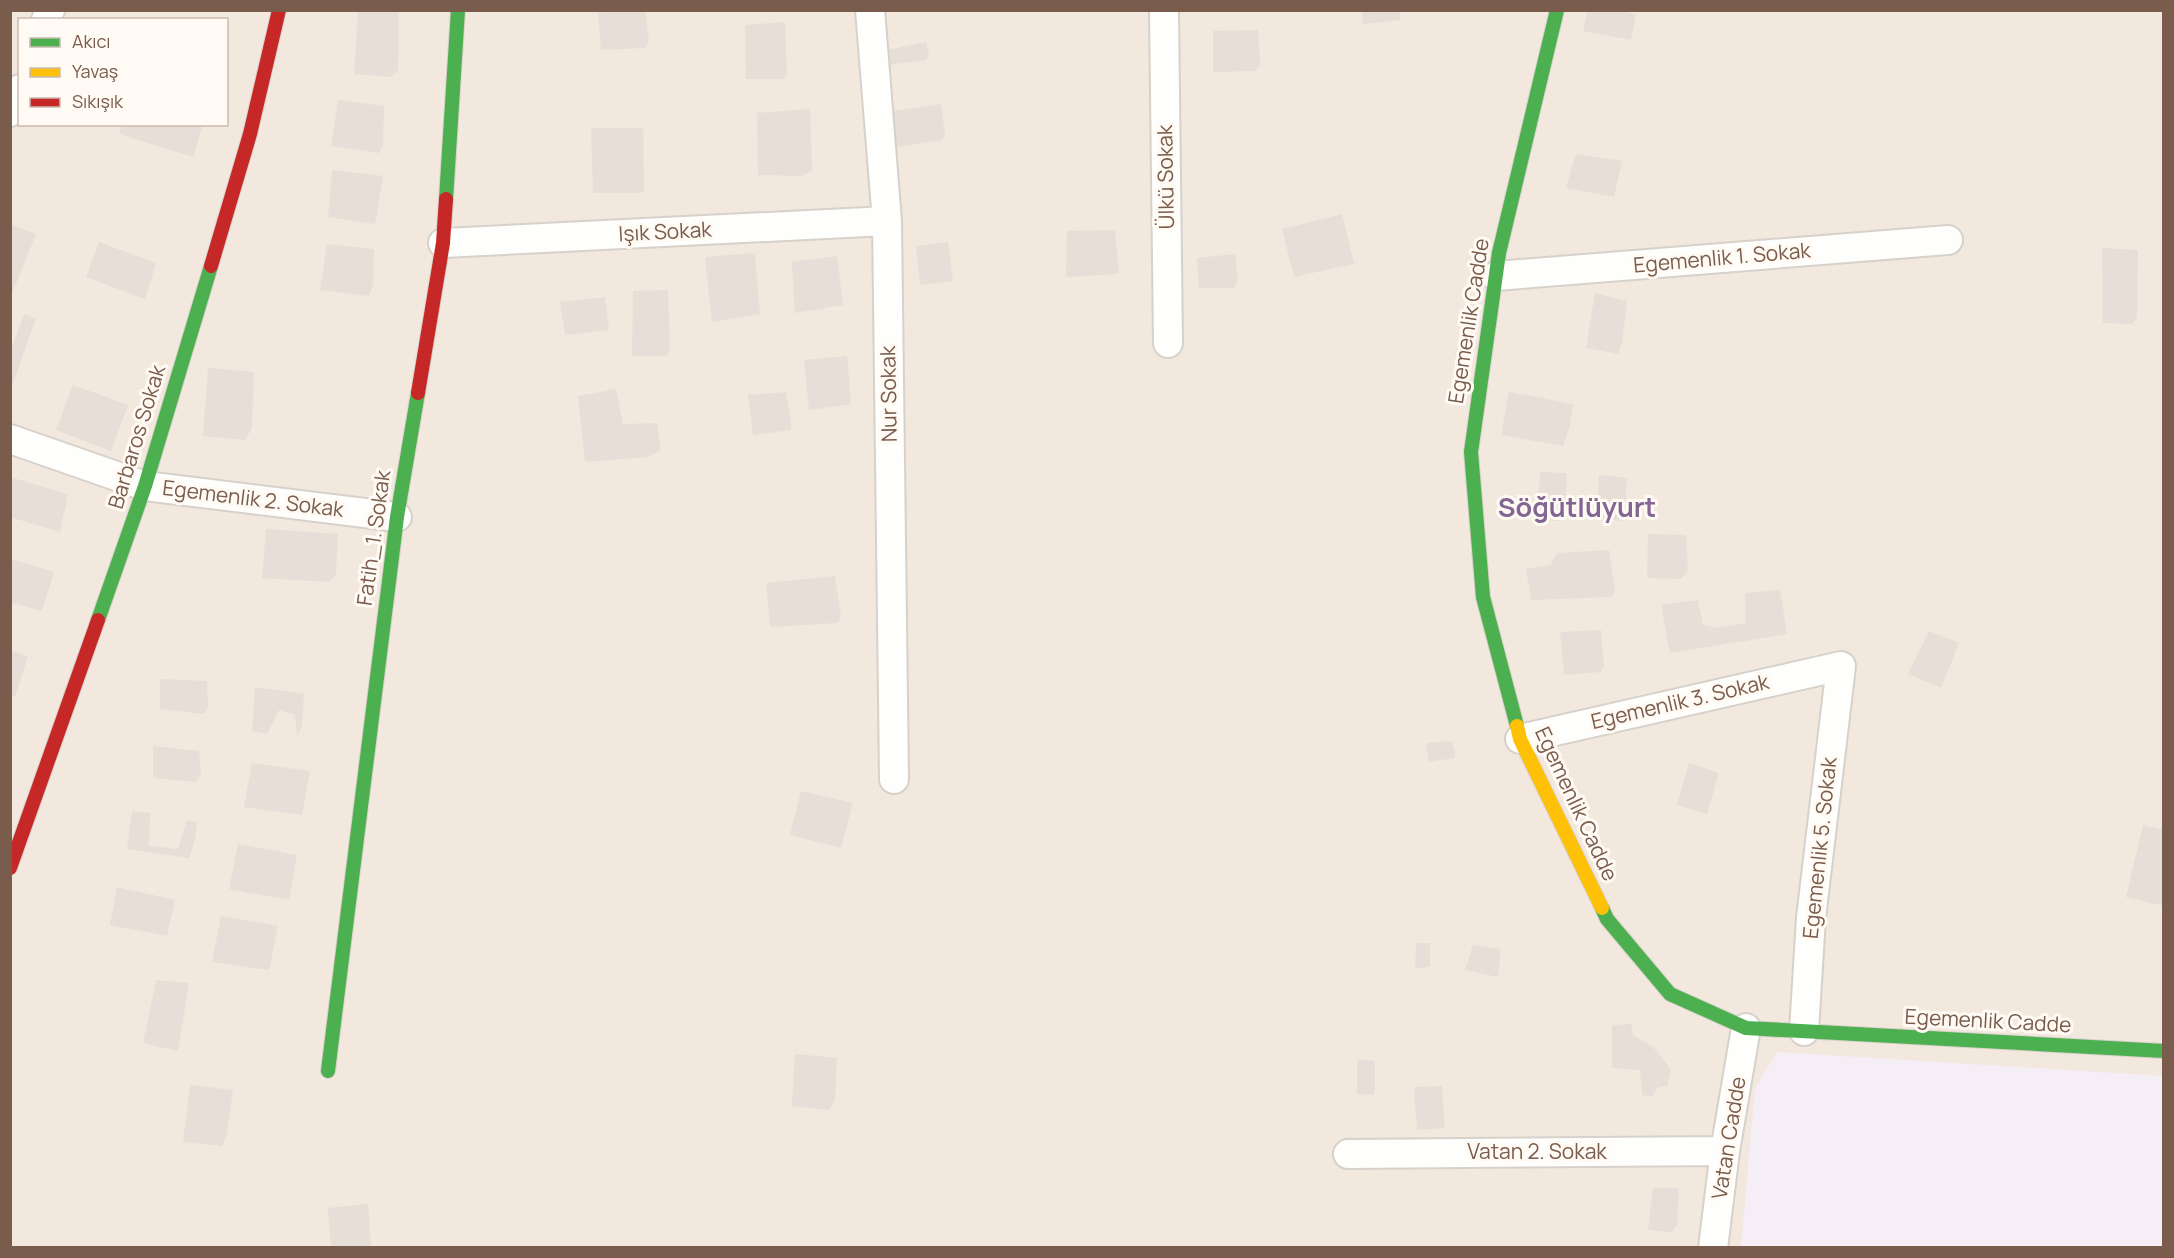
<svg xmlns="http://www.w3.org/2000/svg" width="2174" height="1258" viewBox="0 0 2174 1258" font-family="Manrope,sans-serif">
	<rect width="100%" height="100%" fill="#f9f5f0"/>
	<path fill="#f2e8de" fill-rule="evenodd" d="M 11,11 L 2163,11 L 2163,1247 L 11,1247 ZM 20,20 L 226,20 L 226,124 L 20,124 Z"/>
	<path fill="#f6eef6" d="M 1777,1052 L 2163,1076 L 2163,1247 L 1741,1247 L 1755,1089 Z"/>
	<path fill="#e6ded7" d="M 358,10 L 399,11 L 398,71 L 391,77 L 354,74 Z
		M 627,10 L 645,10 L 649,41 L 645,48 L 601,50 L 598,13 Z
		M 1362,10 L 1400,10 L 1400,20 L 1363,24 Z
		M 1588,10 L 1615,10 L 1636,14 L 1631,40 L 1583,31 Z
		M 785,22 L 787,74 L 784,79 L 746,79 L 745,25 Z
		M 1258,30 L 1260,66 L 1255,71 L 1213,72 L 1213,31 Z
		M 926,42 L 929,54 L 926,60 L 879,66 L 874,53 Z
		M 338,100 L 384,106 L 383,146 L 379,153 L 331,146 Z
		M 941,104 L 945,135 L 941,140 L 896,147 L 893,111 Z
		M 810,109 L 812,171 L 801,176 L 758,175 L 757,113 Z
		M 122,124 L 203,124 L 193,157 L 119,134 Z
		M 591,128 L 643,128 L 644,189 L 642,193 L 593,193 Z
		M 1576,154 L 1622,161 L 1614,197 L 1566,188 Z
		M 332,170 L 383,176 L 375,224 L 328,217 Z
		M 1342,214 L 1354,264 L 1294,277 L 1282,229 Z
		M 10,224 L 36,234 L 13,291 L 10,290 Z
		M 1115,230 L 1119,274 L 1066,277 L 1067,231 Z
		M 99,242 L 156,263 L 145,299 L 86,277 Z
		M 948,242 L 953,281 L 920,285 L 916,246 Z
		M 327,244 L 374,249 L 373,285 L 369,296 L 320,290 Z
		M 2102,248 L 2138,250 L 2137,318 L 2132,324 L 2103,323 Z
		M 755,253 L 760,314 L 712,322 L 705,257 Z
		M 1235,254 L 1238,280 L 1234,288 L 1199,288 L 1197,258 Z
		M 837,256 L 843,305 L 795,313 L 792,262 Z
		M 668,290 L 670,348 L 667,356 L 632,356 L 633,291 Z
		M 1595,293 L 1627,301 L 1622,343 L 1618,354 L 1586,348 Z
		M 605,297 L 609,330 L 565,335 L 560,302 Z
		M 24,314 L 36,318 L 10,392 L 10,353 Z
		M 847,356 L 851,404 L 809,410 L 804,360 Z
		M 208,368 L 254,372 L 252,428 L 245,440 L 203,436 Z
		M 73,385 L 128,405 L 111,451 L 56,430 Z
		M 616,389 L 623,424 L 657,423 L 661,450 L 648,457 L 585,462 L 578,396 Z
		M 786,392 L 791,420 L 791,430 L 753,435 L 748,395 Z
		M 1509,392 L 1573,404 L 1570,425 L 1563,446 L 1501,435 Z
		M 1540,472 L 1567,473 L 1565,513 L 1562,521 L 1537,520 Z
		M 1599,475 L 1627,478 L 1624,521 L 1596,518 Z
		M 10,477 L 68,494 L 60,532 L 10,517 Z
		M 266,529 L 338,534 L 336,574 L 329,582 L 262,578 Z
		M 1648,534 L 1686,535 L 1688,571 L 1681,579 L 1647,578 Z
		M 1609,550 L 1615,591 L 1611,597 L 1531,600 L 1526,569 L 1551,565 L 1557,553 Z
		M 10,559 L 54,572 L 42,611 L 10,602 Z
		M 835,576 L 841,617 L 838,623 L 770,627 L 766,583 Z
		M 1780,590 L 1787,634 L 1670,653 L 1661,605 L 1698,600 L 1703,625 L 1718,628 L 1746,623 L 1745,593 Z
		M 1601,630 L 1604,667 L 1601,672 L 1564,675 L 1560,632 Z
		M 1929,631 L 1959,643 L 1941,688 L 1908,674 Z
		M 10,651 L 28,656 L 15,697 L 10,695 Z
		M 160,679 L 207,681 L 208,708 L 204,714 L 160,709 Z
		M 255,687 L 304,694 L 302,726 L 297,736 L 295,715 L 279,710 L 267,734 L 252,731 Z
		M 1452,741 L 1455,753 L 1454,758 L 1429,762 L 1426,743 Z
		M 153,746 L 199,751 L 201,772 L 197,782 L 153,778 Z
		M 252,763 L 310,771 L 302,815 L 244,807 Z
		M 1689,763 L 1719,773 L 1707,814 L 1677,805 Z
		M 801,791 L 853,803 L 841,848 L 790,835 Z
		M 132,811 L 150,813 L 149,846 L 178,849 L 187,820 L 197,822 L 195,840 L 189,858 L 127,849 Z
		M 2143,825 L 2164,830 L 2164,906 L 2126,897 Z
		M 238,844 L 297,855 L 289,900 L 229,889 Z
		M 117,887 L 175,900 L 167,936 L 110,925 Z
		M 221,916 L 278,926 L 269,970 L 212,962 Z
		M 1416,943 L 1430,943 L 1430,966 L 1415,969 Z
		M 1473,945 L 1501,949 L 1498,977 L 1465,970 Z
		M 156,980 L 189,983 L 178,1051 L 143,1043 Z
		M 1631,1024 L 1633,1035 L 1653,1047 L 1671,1069 L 1667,1086 L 1657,1088 L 1652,1097 L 1642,1095 L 1640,1070 L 1612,1068 L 1612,1025 Z
		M 795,1054 L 837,1058 L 835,1100 L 829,1110 L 792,1106 Z
		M 1357,1059 L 1375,1061 L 1375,1090 L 1373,1095 L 1357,1094 Z
		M 190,1085 L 233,1090 L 227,1133 L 222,1146 L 183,1142 Z
		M 1442,1086 L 1445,1128 L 1417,1130 L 1414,1087 Z
		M 1653,1188 L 1679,1188 L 1677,1225 L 1672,1232 L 1648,1230 Z
		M 368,1204 L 371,1248 L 331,1248 L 328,1208 Z"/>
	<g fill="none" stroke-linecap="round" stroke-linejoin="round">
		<g stroke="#d7d1cb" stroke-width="32">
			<path id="street" d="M 870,10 L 887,221 L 894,779
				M 1164,10 L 1168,343
				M 46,20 L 50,10
				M 10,112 L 20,89
				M 443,243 L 887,221
				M 1496,276 L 1948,240
				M 10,439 L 145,486 L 397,517
				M 1520,739 L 1841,666 L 1811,918 L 1804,1031
				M 1348,1154 L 1725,1151
				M 1713,1248 L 1725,1151 L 1746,1028"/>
		</g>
		<g stroke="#d9d2cb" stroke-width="16">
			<path id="fast" d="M 446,199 L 458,10
				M 98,620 L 145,486 L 211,266
				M 1517,726 L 1483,597 L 1471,452 L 1499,253 L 1557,10
				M 1602,908 L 1607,919 L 1670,994 L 1746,1028 L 2164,1051
				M 328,1071 L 397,517 L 418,393"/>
		</g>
		<g stroke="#d9d2cb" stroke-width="16">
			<path id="slow" d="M 1517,726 L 1520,739 L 1602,908"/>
		</g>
		<g stroke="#d9d2cb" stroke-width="16">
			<path id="jam" d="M 211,266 L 250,134 L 279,10
				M 418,393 L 443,243 L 446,199
				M 10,868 L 98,620"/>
		</g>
		<use href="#street" stroke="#fefefd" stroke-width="28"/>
		<use href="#fast" stroke="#4caf50" stroke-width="14"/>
		<use href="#slow" stroke="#ffc107" stroke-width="14"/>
		<use href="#jam" stroke="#c62828" stroke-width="14"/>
	</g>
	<g text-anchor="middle" stroke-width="6" stroke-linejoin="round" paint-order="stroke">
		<g font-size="21" fill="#7a5c4d" stroke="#fffaf3">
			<text transform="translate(1166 177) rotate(-91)" y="7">Ülkü Sokak</text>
			<text transform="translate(665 232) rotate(-3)" y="7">Işık Sokak</text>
			<text transform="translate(1722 258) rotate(-5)" y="7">Egemenlik 1. Sokak</text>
			<text transform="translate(1469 321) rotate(-81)" y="7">Egemenlik Cadde</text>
			<text transform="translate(889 394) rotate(-91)" y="7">Nur Sokak</text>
			<text transform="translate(137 437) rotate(-73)" y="7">Barbaros Sokak</text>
			<text transform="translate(253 499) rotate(7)" y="7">Egemenlik 2. Sokak</text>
			<text transform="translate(374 538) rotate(-82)" y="7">Fatih_1. Sokak</text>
			<text transform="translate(1680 702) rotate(-13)" y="7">Egemenlik 3. Sokak</text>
			<text transform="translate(1576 804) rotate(65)" y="7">Egemenlik Cadde</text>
			<text transform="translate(1820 848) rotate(-84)" y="7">Egemenlik 5. Sokak</text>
			<text transform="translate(1988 1021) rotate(3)" y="7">Egemenlik Cadde</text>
			<text transform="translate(1729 1138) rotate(-81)" y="7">Vatan Cadde</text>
			<text x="1537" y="1159">Vatan 2. Sokak</text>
		</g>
		<g font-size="27" font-weight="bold" fill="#846695" stroke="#fffaf3">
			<text x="1577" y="517">Söğütlüyurt</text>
		</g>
	</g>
	<rect width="2174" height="1258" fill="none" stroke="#7a5c4d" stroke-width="24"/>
	<rect x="18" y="18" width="210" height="108" fill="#fffaf3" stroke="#cabbb1" stroke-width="1.5"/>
	<rect x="30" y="38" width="30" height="9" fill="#4caf50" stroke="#cabbb1" stroke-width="1.5"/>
	<text x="72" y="48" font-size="18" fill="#7a5c4d">Akıcı</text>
	<rect x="30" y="68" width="30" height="9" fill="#ffc107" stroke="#cabbb1" stroke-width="1.5"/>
	<text x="72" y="78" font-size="18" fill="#7a5c4d">Yavaş</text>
	<rect x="30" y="98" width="30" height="9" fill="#c62828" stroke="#cabbb1" stroke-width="1.5"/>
	<text x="72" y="108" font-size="18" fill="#7a5c4d">Sıkışık</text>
</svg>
